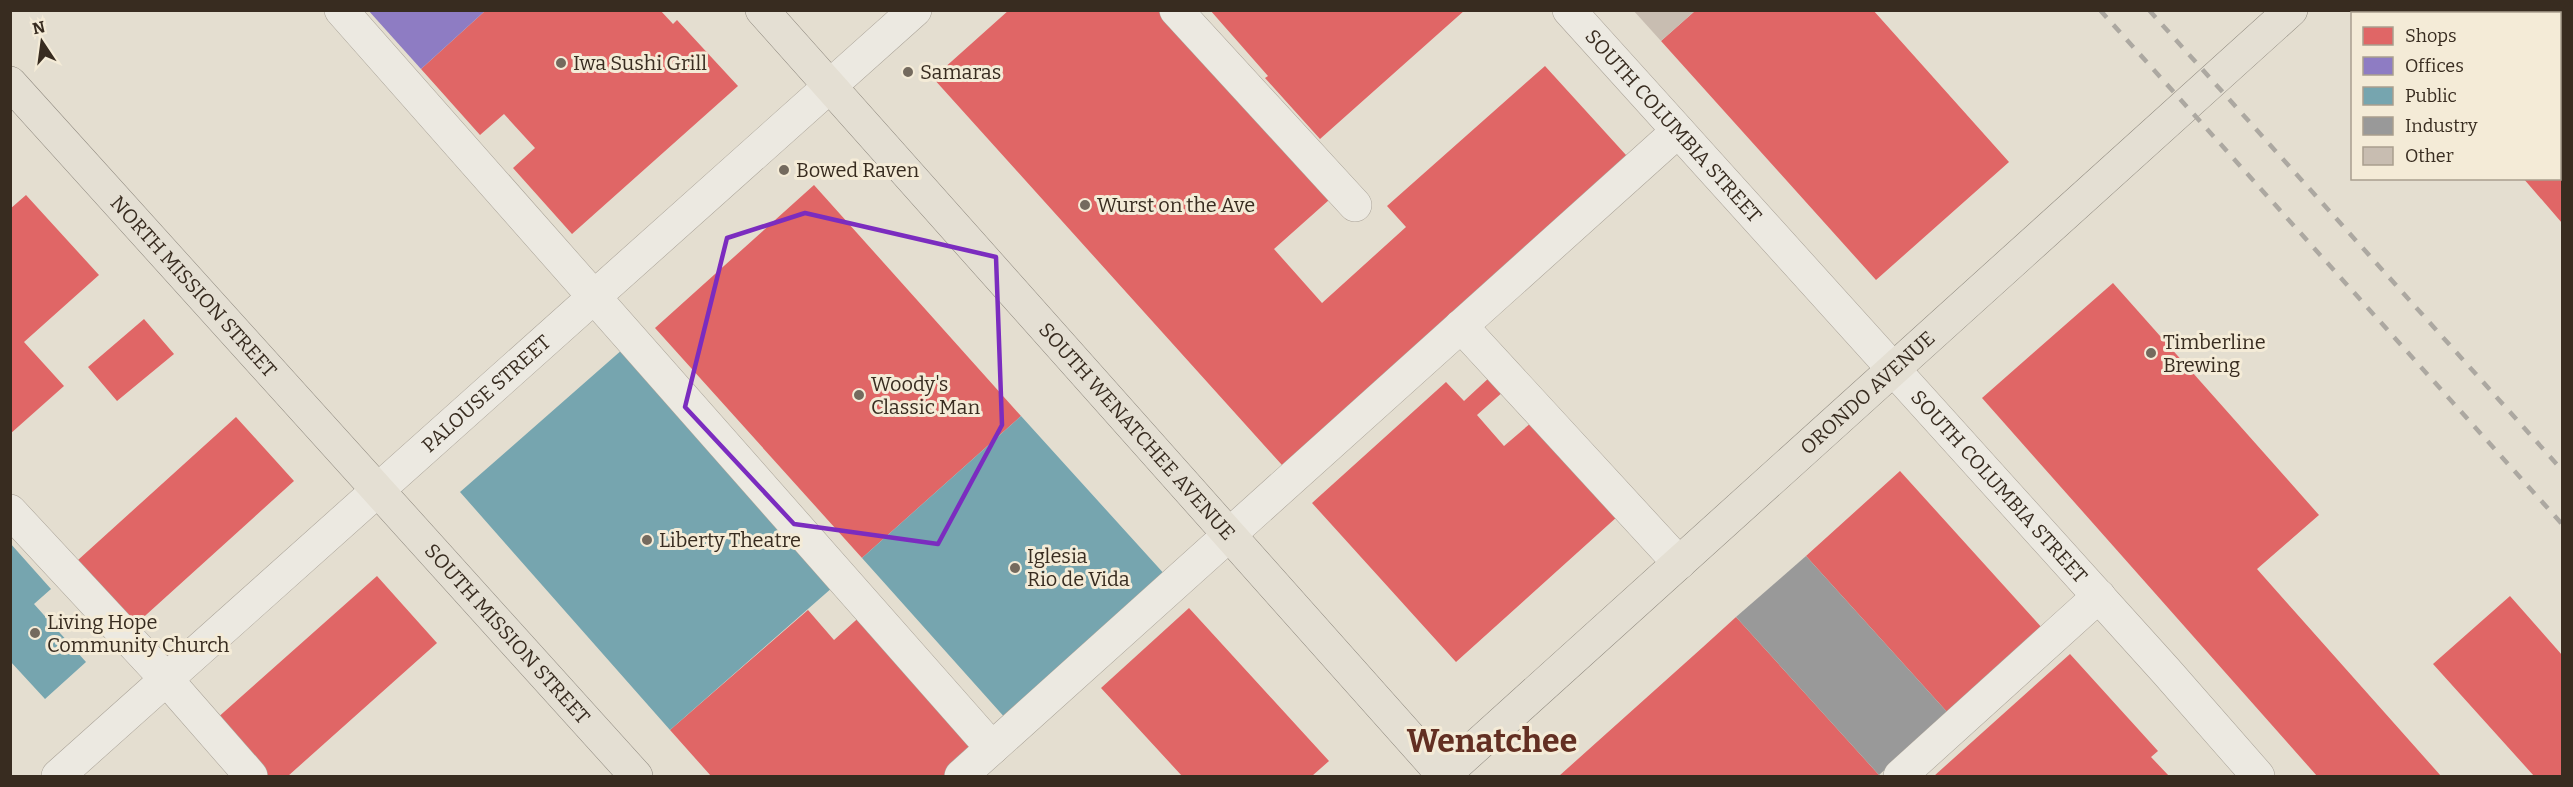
<svg xmlns="http://www.w3.org/2000/svg" width="2573" height="787" viewBox="0 0 2573 787" font-family="Bitter,serif">
	<rect width="100%" height="100%" fill="#e4ded0"/>
	<path fill="#e06666" d="M 486,10 L 660,10 L 673,24 L 677,20 L 738,86 L 572,234 L 513,168 L 535,148 L 504,114 L 480,135 L 421,69 Z
		M 1009,10 L 1158,10 L 1329,200 L 1274,249 L 1322,303 L 1406,227 L 1387,206 L 1545,66 L 1636,166 L 1291,475 L 933,78 Z
		M 1210,10 L 1465,10 L 1320,139 L 1265,78 L 1268,76 Z
		M 1696,10 L 1873,10 L 2009,162 L 1876,280 L 1661,41 Z
		M 2560,146 L 2562,149 L 2562,223 L 2523,178 L 2560,178 Z
		M 814,185 L 1021,416 L 862,558 L 655,328 Z
		M 26,195 L 99,275 L 24,342 L 64,386 L 10,434 L 10,209 Z
		M 2113,283 L 2319,515 L 2257,569 L 2441,776 L 2317,776 L 1982,398 Z
		M 144,319 L 174,354 L 117,401 L 88,367 Z
		M 1491,376 L 1504,391 L 1477,415 L 1504,446 L 1532,422 L 1618,516 L 1456,662 L 1312,503 L 1446,382 L 1464,401 Z
		M 236,417 L 294,481 L 136,624 L 78,560 Z
		M 1900,471 L 2043,629 L 1948,713 L 1806,556 Z
		M 377,576 L 437,643 L 288,776 L 266,776 L 215,720 Z
		M 2510,596 L 2562,655 L 2562,776 L 2534,776 L 2433,664 Z
		M 1189,608 L 1329,761 L 1312,776 L 1182,776 L 1101,688 Z
		M 808,610 L 834,640 L 865,612 L 981,744 L 944,776 L 711,776 L 670,730 Z
		M 1736,617 L 1879,775 L 1559,776 L 1703,647 Z
		M 2070,654 L 2158,751 L 2151,757 L 2169,776 L 1934,776 Z"/>
	<path fill="#8e7cc3" d="M 368,10 L 486,10 L 421,69 Z"/>
	<path fill="#76a5af" d="M 623,349 L 833,587 L 670,730 L 460,492 Z
		M 1021,416 L 1167,577 L 1007,720 L 862,558 Z
		M 10,543 L 51,589 L 34,604 L 86,662 L 45,699 L 10,661 Z"/>
	<path fill="#999" d="M 1806,556 L 1948,713 L 1879,775 L 1736,617 Z"/>
	<path fill="#c8bdb1" d="M 1633,10 L 1696,10 L 1661,41 Z"/>
	<g fill="none" stroke-linecap="round" stroke-linejoin="round">
		<g stroke="#aaa398" stroke-width="34">
			<g id="minor">
				<path d="M 341,10 L 992,748"/>
				<path d="M 1176,10 L 1355,205"/>
				<path id="s1" d="M 1569,10 L 2166,671 L 2258,776"/>
				<path d="M 2503,10 L 2506,14"/>
				<path d="M 2560,74 L 2562,78"/>
				<path d="M 1461,326 L 1679,563"/>
				<path d="M 10,511 L 167,680 L 251,776"/>
				<path id="s2" d="M 58,776 L 915,10"/>
				<path d="M 961,776 L 1678,131"/>
				<path d="M 1900,776 L 2099,596"/>
			</g>
		</g>
		<g stroke="#8f897f" stroke-width="34">
			<g id="major">
				<path id="s3" d="M 762,10 L 1444,776"/>
				<path id="s4" d="M 10,83 L 636,776"/>
				<path id="s5" d="M 1443,776 L 2291,10"/>
			</g>
		</g>
		<use href="#minor" stroke="#ece9e1" stroke-width="33"/>
		<use href="#major" stroke="#e4dfd3" stroke-width="33"/>
		<path stroke="#aca8a1" stroke-width="4.5" stroke-dasharray="10 10" stroke-linecap="butt" d="M 2100,10 L 2562,524
			M 2149,10 L 2562,470"/>
	</g>
	<path fill="none" stroke="#7b2cbf" stroke-width="4.5" stroke-linejoin="round" d="M 805,213 L 996,257 L 1002,425 L 938,544 L 794,524 L 685,407 L 727,238 Z"/>
	<g fill="#746a5e" stroke="#f4ebd7" stroke-width="2">
		<circle cx="561" cy="63" r="6"/>
		<circle cx="908" cy="72" r="6"/>
		<circle cx="784" cy="170" r="6"/>
		<circle cx="1085" cy="205" r="6"/>
		<circle cx="2151" cy="353" r="6"/>
		<circle cx="859" cy="395" r="6"/>
		<circle cx="647" cy="540" r="6"/>
		<circle cx="1015" cy="568" r="6"/>
		<circle cx="35" cy="633" r="6"/>
	</g>
	<g text-anchor="middle" stroke-width="6" stroke-linejoin="round" paint-order="stroke">
		<g font-size="20" fill="#382c20" stroke="#f4ebd7" text-anchor="start">
			<text x="573" y="70">Iwa Sushi Grill</text>
			<text x="920" y="79">Samaras</text>
			<text x="796" y="177">Bowed Raven</text>
			<text x="1097" y="212">Wurst on the Ave</text>
			<text x="2163" y="349">Timberline<tspan x="2163" dy="23">Brewing</tspan></text>
			<text x="871" y="391">Woody's<tspan x="871" dy="23">Classic Man</tspan></text>
			<text x="659" y="547">Liberty Theatre</text>
			<text x="1027" y="563">Iglesia<tspan x="1027" dy="23">Rio de Vida</tspan></text>
			<text x="47" y="629">Living Hope<tspan x="47" dy="23">Community Church</tspan></text>
		</g>
		<g font-size="20" fill="#382c20" stroke="#f4ebd7">
			<text dy="7" stroke="none"><textPath href="#s1" startOffset="156">SOUTH COLUMBIA STREET</textPath></text>
			<text dy="7" stroke="none"><textPath href="#s4" startOffset="274">NORTH MISSION STREET</textPath></text>
			<text dy="7" stroke="none"><textPath href="#s2" startOffset="574">PALOUSE STREET</textPath></text>
			<text dy="7" stroke="none"><textPath href="#s5" startOffset="572">ORONDO AVENUE</textPath></text>
			<text dy="7" stroke="none"><textPath href="#s3" startOffset="564">SOUTH WENATCHEE AVENUE</textPath></text>
			<text dy="7" stroke="none"><textPath href="#s1" startOffset="642">SOUTH COLUMBIA STREET</textPath></text>
			<text dy="7" stroke="none"><textPath href="#s4" startOffset="742">SOUTH MISSION STREET</textPath></text>
		</g>
		<g font-size="32" font-weight="bold" fill="#632f22" stroke="#f4ebd7">
			<text x="1492" y="752">Wenatchee</text>
		</g>
	</g>
	<rect width="2573" height="787" fill="none" stroke="#382c20" stroke-width="24"/>
	<rect x="2351" y="12" width="210" height="168" fill="#f4ebd7" stroke="#a99f8e" stroke-width="1.5"/>
	<rect x="2363" y="27" width="30" height="18" fill="#e06666" stroke="#a99f8e" stroke-width="1.5"/>
	<text x="2405" y="42" font-size="18" fill="#382c20">Shops</text>
	<rect x="2363" y="57" width="30" height="18" fill="#8e7cc3" stroke="#a99f8e" stroke-width="1.5"/>
	<text x="2405" y="72" font-size="18" fill="#382c20">Offices</text>
	<rect x="2363" y="87" width="30" height="18" fill="#76a5af" stroke="#a99f8e" stroke-width="1.5"/>
	<text x="2405" y="102" font-size="18" fill="#382c20">Public</text>
	<rect x="2363" y="117" width="30" height="18" fill="#999999" stroke="#a99f8e" stroke-width="1.5"/>
	<text x="2405" y="132" font-size="18" fill="#382c20">Industry</text>
	<rect x="2363" y="147" width="30" height="18" fill="#c8bdb1" stroke="#a99f8e" stroke-width="1.5"/>
	<text x="2405" y="162" font-size="18" fill="#382c20">Other</text>
	<g transform="translate(42 42) rotate(347)" stroke="#f4ebd7" stroke-width="4.5" paint-order="stroke">
	<path d="M0-4.5L10 22L0 15L-10 22Z" fill="#382c20"/>
	<text y="-9" font-size="16" font-weight="bold" text-anchor="middle" fill="#382c20">N</text>
	</g>
</svg>
